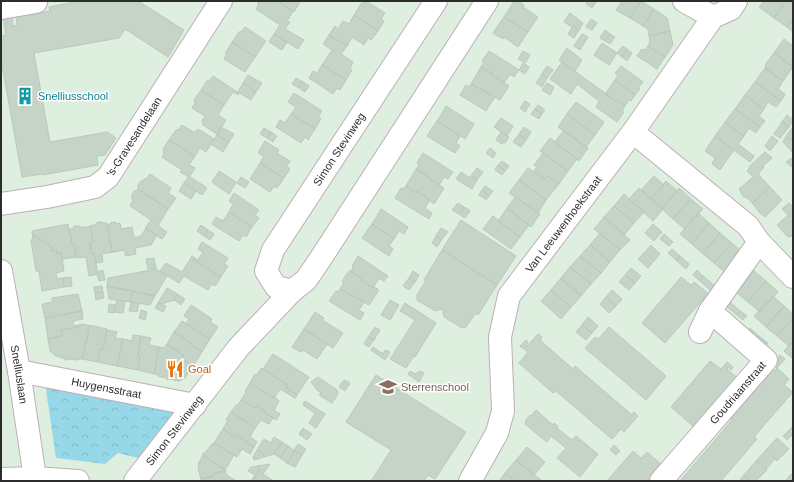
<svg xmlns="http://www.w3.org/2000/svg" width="794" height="482" viewBox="0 0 794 482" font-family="Arial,sans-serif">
	<defs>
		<pattern id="forest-crowns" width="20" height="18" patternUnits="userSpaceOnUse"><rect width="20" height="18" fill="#97d8e8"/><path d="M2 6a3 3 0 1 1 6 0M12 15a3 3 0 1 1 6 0" fill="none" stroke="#82bac7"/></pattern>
	</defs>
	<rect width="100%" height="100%" fill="#deefe0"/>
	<path fill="url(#forest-crowns)" d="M 45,383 L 177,408 L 138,458 L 118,453 L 105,464 L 56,458 Z"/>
	<path fill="#c6d4c8" stroke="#b7cabb" d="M 80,1 L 138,1 L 184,30 L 168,57 L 125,29 L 119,38 L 34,53 L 50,142 L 107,132 L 116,138 L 105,155 L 97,156 L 98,165 L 43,175 L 43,174 L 22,177 L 1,59 L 1,36 L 6,35 L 3,15 L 12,14 L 13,26 L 17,25 L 16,17 L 50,11 L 49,7 Z
		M 259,1 L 277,1 L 293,11 L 287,21 L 290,22 L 285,29 L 304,40 L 298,49 L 274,34 L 280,25 L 256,9 L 258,6 L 258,3 Z
		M 277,1 L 300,1 L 300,2 L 294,12 Z
		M 363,1 L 366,1 L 385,13 L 381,19 L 384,21 L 378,31 L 354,15 Z
		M 514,1 L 518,1 L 524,5 L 523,7 L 538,17 L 528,32 L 504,17 Z
		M 588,1 L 597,1 L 592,8 L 586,4 Z
		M 622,1 L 641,1 L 630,18 L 616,10 Z
		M 641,1 L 654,9 L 643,26 L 630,18 Z
		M 764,1 L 786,1 L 774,18 L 759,7 Z
		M 786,1 L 791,1 L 793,2 L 793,19 L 787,27 L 774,18 Z
		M 654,9 L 667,18 L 670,31 L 649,36 L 648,29 L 643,26 Z
		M 570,13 L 583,23 L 579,30 L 573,26 L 572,27 L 564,22 Z
		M 354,15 L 378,31 L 371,40 L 368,38 L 364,45 L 352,37 L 347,46 L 329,35 L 335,26 L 338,29 L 343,21 L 349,24 Z
		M 504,17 L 528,32 L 518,47 L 504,37 L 503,39 L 493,33 Z
		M 591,19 L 597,23 L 592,30 L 586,27 Z
		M 793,19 L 793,32 L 787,27 Z
		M 573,26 L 579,30 L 574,38 L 568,34 Z
		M 245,27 L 266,41 L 255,57 L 232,42 L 239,32 L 242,31 Z
		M 605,30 L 610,34 L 605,41 L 600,38 Z
		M 670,31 L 673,45 L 665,57 L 648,46 L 650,42 L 649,36 Z
		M 274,34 L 287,42 L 282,50 L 269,42 Z
		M 582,34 L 588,37 L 580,50 L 574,46 Z
		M 610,34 L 615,37 L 610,44 L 605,41 Z
		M 329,35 L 347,46 L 341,54 L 353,62 L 350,68 L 352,70 L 346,80 L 322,65 L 332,50 L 323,44 Z
		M 784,39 L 793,46 L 793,67 L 774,53 Z
		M 232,42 L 255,57 L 245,72 L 224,59 L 226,56 L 226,52 Z
		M 602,43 L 617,53 L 609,65 L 594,55 Z
		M 623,46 L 627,49 L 622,57 L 617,53 Z
		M 648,46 L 665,57 L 657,69 L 637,56 L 642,49 L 645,50 Z
		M 567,48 L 582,60 L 575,71 L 559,60 Z
		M 627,49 L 632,53 L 627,61 L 622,57 Z
		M 489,51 L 519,70 L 514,77 L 510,74 L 504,83 L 492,75 L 493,74 L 481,67 L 484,62 L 482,61 Z
		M 523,51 L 530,55 L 525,63 L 518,59 Z
		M 774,53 L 793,67 L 783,81 L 765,68 L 766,66 L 765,65 Z
		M 562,62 L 616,101 L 617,100 L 625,106 L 622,111 L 624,112 L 617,122 L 596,107 L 599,101 L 577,84 L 571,94 L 550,79 Z
		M 523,63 L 529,67 L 525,74 L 519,70 Z
		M 322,65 L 346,80 L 340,90 L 337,88 L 333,94 L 309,78 L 313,71 L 317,73 Z
		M 547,66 L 553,70 L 547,78 L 542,74 Z
		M 621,66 L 643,82 L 638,88 L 640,89 L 635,95 L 615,80 L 618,76 L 615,73 Z
		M 481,67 L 493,74 L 492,75 L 509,86 L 500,100 L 471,84 Z
		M 765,68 L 783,81 L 778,89 L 785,94 L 781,101 L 755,82 Z
		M 542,74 L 547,78 L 542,87 L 536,83 Z
		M 248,75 L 262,83 L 256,92 L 243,83 Z
		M 213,76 L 239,93 L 238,95 L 233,92 L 224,105 L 201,90 L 207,81 L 210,80 Z
		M 296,78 L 303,82 L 299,88 L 292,84 Z
		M 615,80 L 635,95 L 631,101 L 629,100 L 625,106 L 617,100 L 616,101 L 605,94 Z
		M 303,82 L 309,86 L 305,92 L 299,88 Z
		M 755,82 L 781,101 L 776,107 L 768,102 L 764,109 L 745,95 Z
		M 243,83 L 256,92 L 251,100 L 238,92 Z
		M 547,83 L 554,87 L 550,95 L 542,90 Z
		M 471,84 L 495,97 L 486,111 L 460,95 L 466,85 L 469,87 Z
		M 201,90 L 224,105 L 218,115 L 226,120 L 217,134 L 203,125 L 202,121 L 205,116 L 192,108 L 195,103 L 194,100 Z
		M 294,93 L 322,111 L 318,117 L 321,119 L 315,129 L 291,114 L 296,107 L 288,102 Z
		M 745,95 L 764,109 L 759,116 L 765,121 L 760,127 L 735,109 Z
		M 525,101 L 530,104 L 525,112 L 520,108 Z
		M 576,102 L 604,122 L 595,135 L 567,114 Z
		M 538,105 L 545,110 L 542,114 L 535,109 Z
		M 446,106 L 474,124 L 465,139 L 437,121 Z
		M 535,109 L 542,114 L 539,119 L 531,114 Z
		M 735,109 L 760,127 L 756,133 L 749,128 L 744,136 L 725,122 Z
		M 291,114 L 315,129 L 308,140 L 305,137 L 301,143 L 276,127 L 280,120 L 285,123 Z
		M 567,114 L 595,135 L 586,147 L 558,127 Z
		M 787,115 L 793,120 L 789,127 L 782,122 Z
		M 501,118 L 513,126 L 507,136 L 494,127 Z
		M 437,121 L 460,136 L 456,143 L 460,146 L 455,153 L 427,136 Z
		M 725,122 L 744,136 L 738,144 L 754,156 L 750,162 L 715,136 Z
		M 782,122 L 789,127 L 780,138 L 774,134 Z
		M 182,125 L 195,133 L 196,130 L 200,130 L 214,139 L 206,152 L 200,148 L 195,156 L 169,140 L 176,130 L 179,129 Z
		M 221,127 L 234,134 L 229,142 L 217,135 Z
		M 524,127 L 531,132 L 526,140 L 519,134 Z
		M 793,127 L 793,141 L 786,136 Z
		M 264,128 L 271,132 L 267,138 L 260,134 Z
		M 564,130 L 588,148 L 579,161 L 555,142 Z
		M 271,132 L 277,136 L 273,142 L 267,138 Z
		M 501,132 L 509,137 L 505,143 L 503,142 L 502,144 L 496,140 Z
		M 519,134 L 526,140 L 521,147 L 513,142 Z
		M 217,135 L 229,142 L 223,152 L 211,144 Z
		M 715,136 L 734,150 L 720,170 L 712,164 L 715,158 L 705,151 Z
		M 772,136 L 778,141 L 770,151 L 765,146 Z
		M 786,136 L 793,141 L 793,153 L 783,142 Z
		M 550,138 L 577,159 L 568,171 L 540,151 Z
		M 169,140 L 195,156 L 189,165 L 195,168 L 189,177 L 180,172 L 182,170 L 162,157 L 164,154 L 163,149 Z
		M 265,141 L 279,150 L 277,153 L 290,161 L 287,166 L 290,169 L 284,178 L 260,163 L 264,156 L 258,153 Z
		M 490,148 L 496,153 L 493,158 L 486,153 Z
		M 765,152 L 772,158 L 763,166 L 764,167 L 758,174 L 770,187 L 752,203 L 746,197 L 744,197 L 741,193 L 741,192 L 739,189 L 753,177 L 747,171 L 751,165 Z
		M 423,153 L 453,172 L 448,179 L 444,177 L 439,185 L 427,177 L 428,176 L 416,169 L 419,165 L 417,163 Z
		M 543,153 L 568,171 L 559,184 L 548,176 L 545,179 L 534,171 L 537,167 L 534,165 Z
		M 793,157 L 793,166 L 792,167 L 786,162 Z
		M 502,161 L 509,166 L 505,171 L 498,165 Z
		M 260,163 L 284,178 L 277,188 L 274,186 L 270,192 L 250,179 Z
		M 498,165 L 505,171 L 502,175 L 495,170 Z
		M 477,168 L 483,172 L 477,180 L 471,176 Z
		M 528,168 L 545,179 L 548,176 L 559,184 L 546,200 L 519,180 Z
		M 416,169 L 428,176 L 427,177 L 444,188 L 434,204 L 429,200 L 430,200 L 417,191 L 416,193 L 406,186 Z
		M 219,171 L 236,182 L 229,194 L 212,182 Z
		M 461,172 L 470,178 L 471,176 L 477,180 L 472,189 L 456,179 Z
		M 150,174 L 171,188 L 168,193 L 176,198 L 168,209 L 138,189 L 138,185 L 141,181 L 144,180 L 145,178 L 146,180 Z
		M 189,176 L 207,188 L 202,195 L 184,183 Z
		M 654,176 L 664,185 L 651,199 L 641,190 Z
		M 241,177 L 249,182 L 245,188 L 237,183 Z
		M 519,180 L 546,200 L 538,213 L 509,193 Z
		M 666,181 L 677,191 L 662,209 L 651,199 Z
		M 184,183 L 196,191 L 191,199 L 179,191 Z
		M 406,186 L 416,193 L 417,191 L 430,200 L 425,208 L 432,213 L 429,219 L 395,198 L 401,188 L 403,189 Z
		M 485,186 L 493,191 L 489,196 L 482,190 Z
		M 770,187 L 782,200 L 765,217 L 758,211 L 758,210 L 752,203 Z
		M 639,188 L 663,209 L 653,221 L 629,199 Z
		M 679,188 L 691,199 L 673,219 L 662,209 Z
		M 138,189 L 168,209 L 158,226 L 167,232 L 162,239 L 145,228 L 151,220 L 130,206 L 133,200 L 132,199 L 132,195 L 134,191 L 137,190 Z
		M 482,190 L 489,196 L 486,200 L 479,195 Z
		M 234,193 L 259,210 L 255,215 L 259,218 L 252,227 L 229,212 L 233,204 L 229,201 Z
		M 624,194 L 644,212 L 634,223 L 614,206 Z
		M 515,197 L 540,214 L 531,227 L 507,208 Z
		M 691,199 L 703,209 L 685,229 L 673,219 Z
		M 458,203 L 464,207 L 459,214 L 452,210 Z
		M 789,203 L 793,207 L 793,238 L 791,236 L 789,237 L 787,236 L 777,225 L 788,215 L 782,209 Z
		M 614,206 L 634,223 L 624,235 L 604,217 Z
		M 465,207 L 470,211 L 465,218 L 460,215 Z
		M 507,208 L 529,225 L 520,237 L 498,221 Z
		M 381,209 L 408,227 L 404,234 L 399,231 L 394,239 L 372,224 Z
		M 229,212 L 252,227 L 246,237 L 243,235 L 239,241 L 212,224 L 216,217 L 223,221 Z
		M 698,213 L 709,223 L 692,244 L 680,234 Z
		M 493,216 L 498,220 L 498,221 L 520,237 L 511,249 L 483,229 Z
		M 604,217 L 630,240 L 620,250 L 594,229 Z
		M 461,220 L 516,256 L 497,285 L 442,250 Z
		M 98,222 L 102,222 L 104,223 L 107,223 L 112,252 L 114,251 L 114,252 L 102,254 L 103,262 L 96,263 L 94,253 L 92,254 L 90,243 L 93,242 L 91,226 L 96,224 Z
		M 115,222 L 117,224 L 120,223 L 121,229 L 132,227 L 134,238 L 141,236 L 146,228 L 157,235 L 151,245 L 135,248 L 136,254 L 125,256 L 125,250 L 114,252 L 114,251 L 112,252 L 107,226 L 109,225 L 110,223 Z
		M 709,223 L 720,233 L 703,254 L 692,244 Z
		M 68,224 L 72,244 L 74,244 L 76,257 L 63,259 L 61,253 L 57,254 L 57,250 L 52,251 L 52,247 L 32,234 L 32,231 Z
		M 372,224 L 394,239 L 389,246 L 393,249 L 389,256 L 362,238 Z
		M 653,224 L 662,232 L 654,241 L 645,233 Z
		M 201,225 L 208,230 L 204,236 L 197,231 Z
		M 74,226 L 79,226 L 81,227 L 84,227 L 84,228 L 91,226 L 93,242 L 90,243 L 92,254 L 94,253 L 98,274 L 89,276 L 86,257 L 77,258 L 74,244 L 72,244 L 69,229 L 73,229 Z
		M 441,228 L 448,232 L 442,239 L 436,236 Z
		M 208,230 L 214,234 L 210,240 L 204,236 Z
		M 600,233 L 620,250 L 610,262 L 590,245 Z
		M 720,233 L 732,243 L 714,263 L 703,254 Z
		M 32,234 L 52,247 L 52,251 L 57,250 L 57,254 L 61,253 L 61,257 L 62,257 L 64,271 L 56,273 L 57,279 L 63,278 L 64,287 L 42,291 L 39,271 L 36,271 L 31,240 L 33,239 Z
		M 664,234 L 673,242 L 669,246 L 660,239 Z
		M 436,236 L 442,239 L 437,247 L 432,243 Z
		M 202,242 L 228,258 L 224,264 L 228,266 L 221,277 L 191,258 L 192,256 L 198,260 L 203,252 L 198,249 Z
		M 732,243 L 743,253 L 726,273 L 714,263 Z
		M 590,245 L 610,262 L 601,273 L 580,256 Z
		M 651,245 L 660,254 L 654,261 L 645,252 Z
		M 672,249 L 680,256 L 677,261 L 668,253 Z
		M 442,250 L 497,285 L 478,315 L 476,313 L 466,327 L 462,328 L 444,317 L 443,313 L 444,311 L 440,309 L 439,310 L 435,311 L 417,300 L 417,295 L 426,281 L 424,280 Z
		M 645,252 L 654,261 L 648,268 L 638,259 Z
		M 358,256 L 388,276 L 384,281 L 379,278 L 373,288 L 361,280 L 362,279 L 351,271 L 353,267 L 352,266 Z
		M 580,256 L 601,273 L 591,284 L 570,267 Z
		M 680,256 L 689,264 L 686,269 L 677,261 Z
		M 154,258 L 156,268 L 148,269 L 146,259 Z
		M 191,258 L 221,277 L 215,286 L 212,284 L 208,290 L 184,276 L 179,283 L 160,271 L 166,263 L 182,272 Z
		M 570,267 L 591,284 L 581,296 L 561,278 Z
		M 631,268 L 641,276 L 635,283 L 625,275 Z
		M 156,269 L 167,276 L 155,296 L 107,286 L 108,278 Z
		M 103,270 L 105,280 L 99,281 L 97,272 Z
		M 697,270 L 703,276 L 700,281 L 693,275 Z
		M 349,271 L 362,279 L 361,280 L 373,288 L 374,287 L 379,290 L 369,305 L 340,289 L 344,282 L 342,281 Z
		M 413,271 L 419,275 L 415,282 L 409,278 Z
		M 754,271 L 766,281 L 748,302 L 736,292 Z
		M 625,275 L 635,283 L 629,290 L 619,282 Z
		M 703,276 L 715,286 L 711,291 L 700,281 Z
		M 71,277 L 72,286 L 64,287 L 63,278 Z
		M 681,277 L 691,285 L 694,282 L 711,296 L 707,300 L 704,298 L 665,343 L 642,323 Z
		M 409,278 L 415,282 L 409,290 L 403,286 Z
		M 561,278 L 581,296 L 571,307 L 551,290 Z
		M 766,281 L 778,292 L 760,312 L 748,302 Z
		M 102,286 L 103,292 L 95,293 L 94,287 Z
		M 107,286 L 132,291 L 130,302 L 109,299 Z
		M 167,288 L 177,294 L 174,300 L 162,304 L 158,303 Z
		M 340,289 L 364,302 L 359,310 L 364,313 L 360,320 L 329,301 L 336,291 L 338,292 Z
		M 551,290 L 571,307 L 561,319 L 541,301 Z
		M 612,290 L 622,299 L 616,306 L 606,297 Z
		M 132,291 L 155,296 L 150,305 L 131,302 L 130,302 Z
		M 103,292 L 104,298 L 96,300 L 95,293 Z
		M 78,294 L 82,311 L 45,318 L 42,306 L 43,304 L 52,302 L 52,298 Z
		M 177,294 L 185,299 L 181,305 L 174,300 Z
		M 773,296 L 784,306 L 766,327 L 754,316 Z
		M 606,297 L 616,306 L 609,313 L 600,304 Z
		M 117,300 L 125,301 L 123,313 L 114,312 Z
		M 390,300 L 399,305 L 390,320 L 381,315 Z
		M 729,301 L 740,311 L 737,315 L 725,305 Z
		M 131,302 L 139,303 L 137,312 L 129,311 Z
		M 158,303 L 166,306 L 163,312 L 155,308 Z
		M 405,303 L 436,323 L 415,357 L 414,356 L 406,368 L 390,359 L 415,320 L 400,311 Z
		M 109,304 L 116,305 L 114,313 L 108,312 Z
		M 191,305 L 212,319 L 210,322 L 218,327 L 210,339 L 186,324 L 189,319 L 184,316 Z
		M 784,306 L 793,314 L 793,318 L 777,336 L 766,327 Z
		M 141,310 L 147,312 L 145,320 L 139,318 Z
		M 82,311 L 83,319 L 73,321 L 74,326 L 83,324 L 80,326 L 73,328 L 61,330 L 62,336 L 48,339 L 45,318 Z
		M 740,311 L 747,316 L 743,320 L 737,315 Z
		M 315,312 L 324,318 L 322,320 L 343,333 L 333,348 L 304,329 Z
		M 588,317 L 598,326 L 592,333 L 582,325 Z
		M 793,318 L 793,341 L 789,346 L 777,336 Z
		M 182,321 L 210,339 L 202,352 L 191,345 L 192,344 L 174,332 Z
		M 83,324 L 90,326 L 82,359 L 79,359 L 77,360 L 67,359 L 67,360 L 65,360 L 66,359 L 56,356 L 50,351 L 48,339 L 62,336 L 61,330 L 73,328 L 80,326 Z
		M 90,325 L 107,329 L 103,349 L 100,349 L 98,362 L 82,359 Z
		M 582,325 L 592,333 L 586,340 L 576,332 Z
		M 375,327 L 380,330 L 374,340 L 368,337 Z
		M 609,327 L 666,376 L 646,400 L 585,348 L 595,337 L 598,339 Z
		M 750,328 L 759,336 L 755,340 L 746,332 Z
		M 304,329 L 327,344 L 317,359 L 303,350 L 301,352 L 292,347 Z
		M 107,330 L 117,332 L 115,338 L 123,339 L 117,366 L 98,362 L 100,349 L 103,349 Z
		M 174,332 L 192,344 L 191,345 L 202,352 L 193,366 L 182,359 L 184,356 L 167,344 Z
		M 538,334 L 542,337 L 540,340 L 573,369 L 575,366 L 632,415 L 634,412 L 638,416 L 624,432 L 621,429 L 612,439 L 556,391 L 553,393 L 519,363 L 528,352 L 520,346 L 526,340 L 528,342 L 526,345 L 527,346 Z
		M 133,335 L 141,336 L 138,355 L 140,356 L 138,370 L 117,366 L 123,339 L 132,341 Z
		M 141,336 L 151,338 L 149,345 L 159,347 L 154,374 L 138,370 L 140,356 L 138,355 Z
		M 759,336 L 768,343 L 764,348 L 755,340 Z
		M 368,337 L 374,340 L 369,347 L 364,344 Z
		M 793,341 L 793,359 L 784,351 Z
		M 167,344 L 184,356 L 182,359 L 193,366 L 185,378 L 179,381 L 169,379 L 168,380 L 167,380 L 167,378 L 166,378 L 158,376 L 156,374 L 154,374 L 159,347 L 164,348 Z
		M 373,347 L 383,354 L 385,350 L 390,352 L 385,360 L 371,350 Z
		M 273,354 L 309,377 L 297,395 L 286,388 L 288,385 L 263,369 Z
		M 780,355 L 785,359 L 777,368 L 773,364 Z
		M 710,361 L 721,369 L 727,362 L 733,367 L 731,370 L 728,367 L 727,369 L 740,380 L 694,427 L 671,407 Z
		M 769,366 L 775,371 L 777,368 L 789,379 L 784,385 L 793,392 L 754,437 L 757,439 L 721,481 L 680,481 L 732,420 L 729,418 Z
		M 261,368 L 288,385 L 286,388 L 297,395 L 295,398 L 280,389 L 274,398 L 250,383 L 255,374 L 257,375 Z
		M 410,371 L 415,374 L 420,371 L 424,373 L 419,382 L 408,374 Z
		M 376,375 L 466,432 L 435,479 L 428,475 L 424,481 L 371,481 L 391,450 L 346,422 Z
		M 318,377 L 337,390 L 338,394 L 332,403 L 319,395 L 321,393 L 317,390 L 311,382 Z
		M 344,380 L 350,383 L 345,391 L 339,387 Z
		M 250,383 L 274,398 L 275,397 L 279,401 L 274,410 L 280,414 L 276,420 L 265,413 L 265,411 L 256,406 L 255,408 L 241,400 L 246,392 L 245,391 Z
		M 241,400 L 255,408 L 256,406 L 265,411 L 265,413 L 273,418 L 269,424 L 261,420 L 255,428 L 231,412 L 237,404 L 238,405 Z
		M 305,401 L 325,414 L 316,428 L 309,423 L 315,413 L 303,405 Z
		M 536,410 L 553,425 L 554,423 L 558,426 L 557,428 L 572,440 L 576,436 L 598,454 L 580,477 L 557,458 L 566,448 L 551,436 L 547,442 L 525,424 L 526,422 L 525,421 L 530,415 L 531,416 Z
		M 231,412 L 255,428 L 250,437 L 257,442 L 254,447 L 245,442 L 246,441 L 237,435 L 236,438 L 223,429 L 228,421 L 226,420 Z
		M 793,426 L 793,434 L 787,440 L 783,436 Z
		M 303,428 L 312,434 L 307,440 L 299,434 Z
		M 223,429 L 236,438 L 237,435 L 246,441 L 245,442 L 254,447 L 250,454 L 242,449 L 237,457 L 214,443 Z
		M 274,437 L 282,442 L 274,454 L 264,457 L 263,453 L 257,450 L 264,439 L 271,443 Z
		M 777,438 L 789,449 L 777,461 L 766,450 Z
		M 282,442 L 288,446 L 280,458 L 274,454 Z
		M 214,443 L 234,455 L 225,470 L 202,454 L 203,453 L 205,453 L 211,445 Z
		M 298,444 L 306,449 L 302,455 L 294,450 Z
		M 614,445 L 620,451 L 616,455 L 610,450 Z
		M 288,446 L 295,451 L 287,463 L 280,458 Z
		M 527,447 L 545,462 L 534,475 L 516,460 Z
		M 257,450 L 263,453 L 264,457 L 254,460 L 253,457 Z
		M 766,450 L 775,459 L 766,469 L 757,460 Z
		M 295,451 L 302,455 L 295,467 L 287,463 Z
		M 633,451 L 641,458 L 647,452 L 662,465 L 648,481 L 607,481 Z
		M 203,455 L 225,470 L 225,471 L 214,473 L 214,476 L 201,479 L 198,467 L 199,465 L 198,464 Z
		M 516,460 L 541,480 L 540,481 L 515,481 L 505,473 Z
		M 757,460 L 767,470 L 756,481 L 750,481 L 744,475 Z
		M 270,464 L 263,474 L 274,481 L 253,481 L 259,471 L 258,466 Z
		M 258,466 L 259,471 L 253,481 L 251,481 L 255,475 L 248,471 L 251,467 Z
		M 225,471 L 227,475 L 236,481 L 201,481 L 201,479 L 214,476 L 214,473 Z
		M 505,473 L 515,481 L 499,481 Z
		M 791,474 L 793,476 L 793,481 L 786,481 L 786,480 Z
		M 744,475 L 750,481 L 739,481 Z"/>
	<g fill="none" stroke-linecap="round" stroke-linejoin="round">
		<g stroke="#bdaeb8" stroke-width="24">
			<g id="minor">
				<path d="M 684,1 L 713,17"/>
				<path d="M 1,8 L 36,2 L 35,1"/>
				<path d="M 633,132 L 748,226 L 759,242 L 793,277"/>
				<path id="s1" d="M 1,204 L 47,197 L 95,187 L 108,177 L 221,1"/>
				<path id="s2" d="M 1,271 L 19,371 L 35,478"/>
				<path id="s3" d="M 292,291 L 276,287 L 266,271 L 273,250 L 436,1"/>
				<path d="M 700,332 L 710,311 L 759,242"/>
				<path id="s4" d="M 19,371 L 195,405"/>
				<path d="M 1,479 L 35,478 L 78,481"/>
				<path id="s5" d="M 135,481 L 239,347 L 292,291 L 306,280 L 321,258 L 487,1"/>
				<path id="s6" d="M 470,481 L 497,433 L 503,411 L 500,337 L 509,296 L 633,132 L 713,17 L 731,9 L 736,1"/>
				<path id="s7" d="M 661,481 L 766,360 L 710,311"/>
			</g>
		</g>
		<use href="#minor" stroke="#fff" stroke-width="22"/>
	</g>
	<defs>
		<g id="building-bare" transform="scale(1.38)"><path d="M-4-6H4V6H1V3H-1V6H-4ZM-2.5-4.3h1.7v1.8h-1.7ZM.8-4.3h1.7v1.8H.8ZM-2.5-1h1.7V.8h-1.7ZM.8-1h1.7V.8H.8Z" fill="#0f9aa8" stroke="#fff" stroke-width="2.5" paint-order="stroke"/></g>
		<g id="restaurant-bare" transform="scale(1.38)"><path d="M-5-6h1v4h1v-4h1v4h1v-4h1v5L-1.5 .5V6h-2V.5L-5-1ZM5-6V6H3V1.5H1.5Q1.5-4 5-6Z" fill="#e8710a" stroke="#fff" stroke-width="2.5" paint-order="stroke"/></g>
		<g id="school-bare" transform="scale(1.38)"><path d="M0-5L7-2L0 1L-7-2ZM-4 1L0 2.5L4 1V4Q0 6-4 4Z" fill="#8d6e63" stroke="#fff" stroke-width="2.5" paint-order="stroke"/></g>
	</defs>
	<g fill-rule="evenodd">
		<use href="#building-bare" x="25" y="96"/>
		<use href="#restaurant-bare" x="175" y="369"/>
		<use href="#school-bare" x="388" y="387"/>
	</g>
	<g text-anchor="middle" stroke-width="3" stroke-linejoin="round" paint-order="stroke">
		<g font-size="11" fill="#0d838f" stroke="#fff" text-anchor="start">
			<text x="38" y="100">Snelliusschool</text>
		</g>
		<g font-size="11" fill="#2c2c2c" stroke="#fff">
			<text dy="4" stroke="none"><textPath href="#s1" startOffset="160">'s-Gravesandelaan</textPath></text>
			<text dy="4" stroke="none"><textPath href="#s3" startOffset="178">Simon Stevinweg</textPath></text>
			<text dy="4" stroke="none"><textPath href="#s6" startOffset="284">Van Leeuwenhoekstraat</textPath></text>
			<text dy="4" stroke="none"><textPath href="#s2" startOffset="105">Snelliuslaan</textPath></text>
			<text dy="4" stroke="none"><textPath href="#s4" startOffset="89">Huygensstraat</textPath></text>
			<text dy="4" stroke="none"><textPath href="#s7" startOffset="117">Goudriaanstraat</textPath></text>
			<text dy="4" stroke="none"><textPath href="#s5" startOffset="64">Simon Stevinweg</textPath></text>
		</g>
		<g font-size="11" fill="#c56008" stroke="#fff" text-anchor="start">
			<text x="188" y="373">Goal</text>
		</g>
		<g font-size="11" fill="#785e54" stroke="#fff" text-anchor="start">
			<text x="401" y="391">Sterrenschool</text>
		</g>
	</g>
	<rect width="794" height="482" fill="none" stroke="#2c2c2c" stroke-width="4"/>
</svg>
